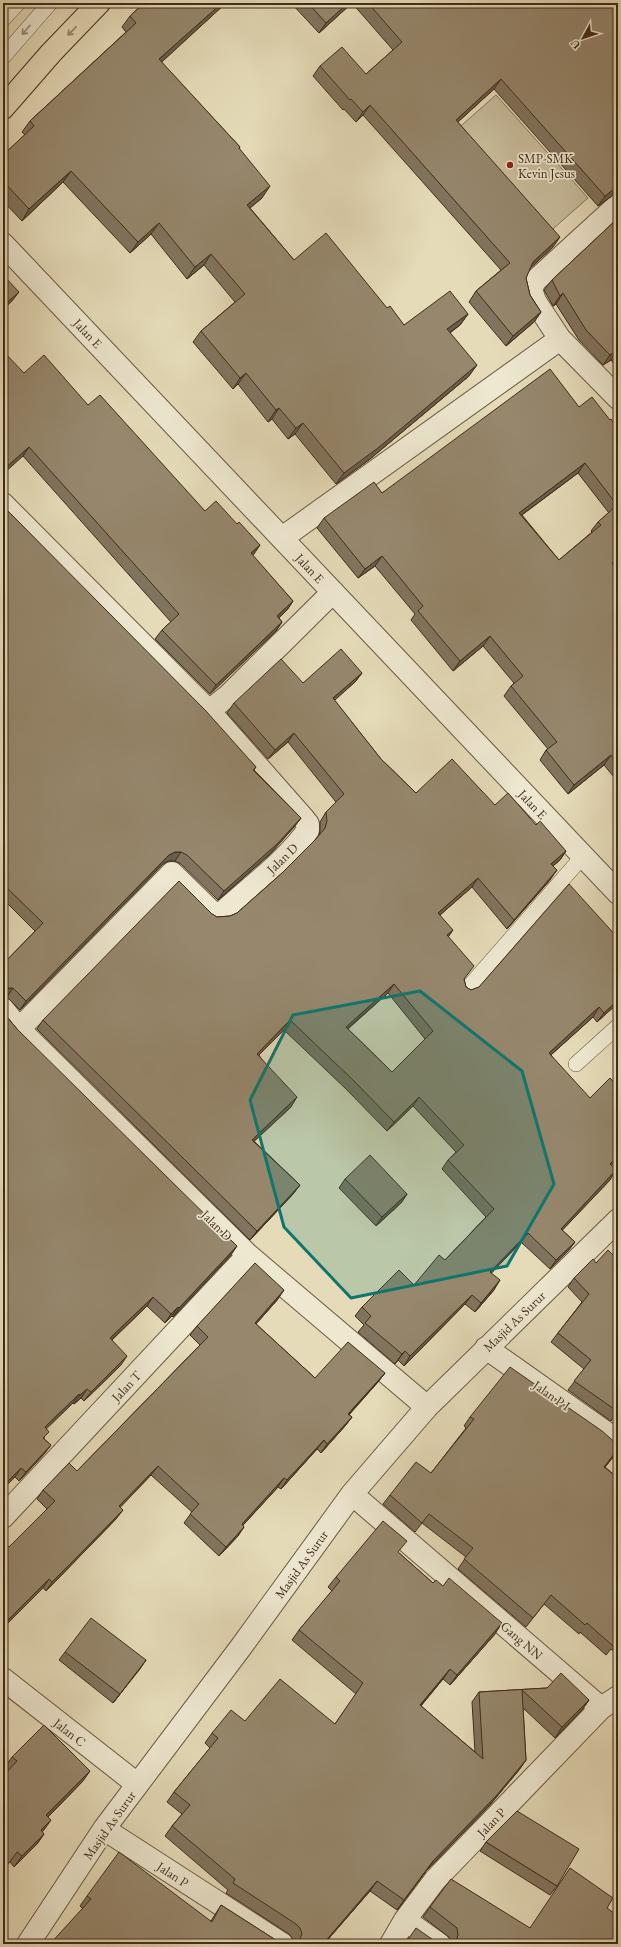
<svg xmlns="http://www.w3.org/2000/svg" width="621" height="1947" viewBox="0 0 621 1947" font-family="'EB Garamond',serif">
	<rect width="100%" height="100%" fill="#e5dbb8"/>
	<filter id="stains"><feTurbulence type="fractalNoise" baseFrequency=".005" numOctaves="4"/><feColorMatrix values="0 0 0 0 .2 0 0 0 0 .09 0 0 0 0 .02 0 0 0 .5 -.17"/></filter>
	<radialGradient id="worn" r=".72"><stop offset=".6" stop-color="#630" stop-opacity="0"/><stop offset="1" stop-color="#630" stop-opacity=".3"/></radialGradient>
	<path fill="#c9bd9d" stroke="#84745c" d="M 496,95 L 588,198 L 546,235 L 454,132 Z"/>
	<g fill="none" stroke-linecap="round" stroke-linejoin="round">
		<g stroke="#695842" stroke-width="16">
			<path id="service" d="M 3,19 L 18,3
				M 3,57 L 50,3
				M 466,990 L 583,856
				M 576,1064 L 618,1026"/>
		</g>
		<g stroke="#695842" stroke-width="24">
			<path id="minor" d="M 618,205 L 535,281 L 531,289 L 535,301 L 560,339 L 618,398
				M 3,244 L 618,893
				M 3,504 L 209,711
				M 282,538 L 560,339
				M 3,1009 L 19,1029 L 248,1255 L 427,1407
				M 19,1029 L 172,873 L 214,914 L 222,913 C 248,889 289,858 308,830 L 308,824 L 304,819 L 209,711 L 229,695 L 333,592
				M 486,1348 L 618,1441
				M 352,1494 L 601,1708
				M 3,1517 L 248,1255
				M 3,1679 L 137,1784
				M 104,1829 L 282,1944
				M 405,1920 L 439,1944
				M 28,1944 L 104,1829 L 241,1647 L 352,1494 L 427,1407 L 618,1220
				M 391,1944 L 405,1920 L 435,1880 L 601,1708 L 618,1697"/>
		</g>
		<g stroke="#402c1b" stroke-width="24">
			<path id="primary" d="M 3,108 L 51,53 L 99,3"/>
		</g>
		<use href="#service" stroke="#eee8d1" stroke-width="15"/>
		<use href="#minor" stroke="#eee8d1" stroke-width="22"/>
		<use href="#primary" stroke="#e5dbb8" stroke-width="22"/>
	</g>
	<path fill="#81745e" stroke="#402c1b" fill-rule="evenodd" d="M 144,3 L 226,3 L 161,62 L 240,147 L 239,149 L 262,198 L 250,208 L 294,260 L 387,308 L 404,325 L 468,314 L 460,325 L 450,333 L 469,376 L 370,459 L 336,484 L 295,434 L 288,439 L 272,419 L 268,422 L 238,384 L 233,389 L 193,342 L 201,331 L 235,302 L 204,265 L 187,279 L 151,234 L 130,253 L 63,182 L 22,221 L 3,201 L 3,155 L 25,135 L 22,132 L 30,121 L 126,32 L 122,27 L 130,16 Z
		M 291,3 L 352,3 L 319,33 Z
		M 352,3 L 618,3 L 616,193 L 598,206 L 494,89 L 458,122 L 553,247 L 530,268 L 526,278 L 530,295 L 541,312 L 534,322 L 506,346 L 469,302 L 476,291 L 501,270 L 363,115 L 356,122 L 344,109 L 343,110 L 313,76 L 320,66 L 366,74 L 393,50 Z
		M 618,218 L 618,369 L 611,360 L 603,365 L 579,340 L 556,304 L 553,306 L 544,290 L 552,280 Z
		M 24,373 L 88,405 L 205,511 L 237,524 L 260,545 L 252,555 L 293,601 L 287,610 L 279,618 L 282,622 L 276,631 L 210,694 L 155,639 L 162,630 L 171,622 L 23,456 Z
		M 579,407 L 610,420 L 618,429 L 618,562 L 614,566 L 618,571 L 618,782 L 604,765 L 568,794 L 540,760 L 546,750 L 548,749 L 504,696 L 511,686 L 514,683 L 483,646 L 453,671 L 411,620 L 415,614 L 375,566 L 358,578 L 317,528 L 324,518 ZM 578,473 L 609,513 L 598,522 L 591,531 L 592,532 L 559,560 L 522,515 Z
		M 3,506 L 256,767 L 254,770 L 301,818 L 294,827 L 271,853 L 218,900 L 181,864 L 175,861 L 168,861 L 163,864 L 20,1010 L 7,997 L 3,997 L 3,960 L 5,962 L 35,931 L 3,899 Z
		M 362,673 L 355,682 L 334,700 L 381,759 L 416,793 L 495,805 L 536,825 L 566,851 L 560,860 L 553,866 L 550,880 L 507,929 L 472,887 L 440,915 L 464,979 L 466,987 L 471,990 L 618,938 L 618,941 L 617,942 L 618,1003 L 597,1022 L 593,1017 L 551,1055 L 618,1159 L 611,1166 L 610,1180 L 562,1230 L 575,1242 L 568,1251 L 550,1269 L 521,1242 L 491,1273 L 494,1290 L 475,1312 L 465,1304 L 404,1366 L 398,1360 L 395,1364 L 358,1332 L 364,1325 L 355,1316 L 362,1307 L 414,1285 L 445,1260 L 486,1217 L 442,1169 L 448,1160 L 456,1152 L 413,1106 L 387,1131 L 346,1089 L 284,1030 L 259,1055 L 291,1107 L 254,1141 L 300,1185 L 293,1194 L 250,1240 L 37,1029 L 43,1020 L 212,914 L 217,917 L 230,916 L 237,913 L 282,873 L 319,836 L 320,830 L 320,822 L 326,812 L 336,802 L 288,742 L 268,759 L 227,713 L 234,703 L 303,683 ZM 388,993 L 425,1039 L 392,1072 L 348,1029 Z
		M 3,1012 L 17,1029 L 231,1255 L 173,1317 L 172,1316 L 165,1323 L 147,1306 L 112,1340 L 121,1365 L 84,1401 L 81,1398 L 74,1404 L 73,1403 L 46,1428 L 44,1439 L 51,1445 L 44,1454 L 19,1481 L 15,1477 L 3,1489 Z
		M 345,1179 L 407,1194 L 401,1203 L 376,1226 L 339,1188 Z
		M 618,1250 L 618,1411 L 611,1421 L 568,1390 L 584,1369 L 551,1342 L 582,1302 L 568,1287 L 574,1278 L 596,1263 L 613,1255 Z
		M 278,1299 L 256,1324 L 315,1378 L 385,1373 L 378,1382 L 349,1415 L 352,1417 L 345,1426 L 321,1453 L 317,1449 L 281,1489 L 278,1487 L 243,1525 L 238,1536 L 219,1556 L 184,1523 L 192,1512 L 151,1475 L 120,1507 L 116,1519 L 46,1591 L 9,1547 L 47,1509 L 37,1499 L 43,1490 L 77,1471 L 200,1345 L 190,1335 L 197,1326 Z
		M 470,1417 L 618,1450 L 605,1467 L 618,1478 L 618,1656 L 611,1649 L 606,1655 L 580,1632 L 579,1634 L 544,1604 L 526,1627 L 458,1569 L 466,1557 L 422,1523 L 415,1532 L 383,1504 L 390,1495 L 431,1473 L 466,1428 L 464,1426 Z
		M 399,1553 L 433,1583 L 495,1634 L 450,1685 L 443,1679 L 421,1706 L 475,1752 L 472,1702 L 479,1692 L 547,1688 L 589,1700 L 582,1710 L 555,1738 L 523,1708 L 526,1760 L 519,1770 L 489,1806 L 426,1871 L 397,1910 L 370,1891 L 324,1944 L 294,1944 L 293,1939 L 289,1934 L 226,1893 L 228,1890 L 165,1836 L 172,1826 L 182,1814 L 167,1802 L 174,1792 L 210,1748 L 205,1743 L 212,1733 L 245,1721 L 335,1724 L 356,1694 L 292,1640 L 299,1630 L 332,1591 L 328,1587 L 336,1577 Z
		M 65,1652 L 146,1660 L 113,1703 L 59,1660 Z
		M 12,1757 L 83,1781 L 48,1817 L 44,1830 L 42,1832 L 44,1834 L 37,1844 L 14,1867 L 10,1862 L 9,1770 L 5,1767 Z
		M 486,1842 L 557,1886 L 550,1895 L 480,1851 Z
		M 87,1896 L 211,1921 L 221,1905 L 282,1944 L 82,1908 L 80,1906 Z
		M 430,1907 L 530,1928 L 607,1908 L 618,1944 L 451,1944 L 450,1938 L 423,1917 Z"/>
	<path fill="#695e4c" stroke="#402c1b" d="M 222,3 L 226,3 L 152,71 L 159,59 Z
		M 348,3 L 352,3 L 319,33 L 326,23 Z
		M 501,79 L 494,89 L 449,130 L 456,120 Z
		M 370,105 L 363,115 L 356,122 L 363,112 Z
		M 71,171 L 63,182 L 22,221 L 29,209 Z
		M 270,186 L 262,198 L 240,216 L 247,205 Z
		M 618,186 L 618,193 L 616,193 L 598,206 L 605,196 Z
		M 159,223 L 151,234 L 130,253 L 138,242 Z
		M 560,237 L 553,247 L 526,272 L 533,262 Z
		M 211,254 L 204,265 L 187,279 L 195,267 Z
		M 19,292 L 12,301 L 3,310 L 3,306 Z
		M 563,293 L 556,304 L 553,306 L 560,296 Z
		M 541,312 L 534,322 L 506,346 L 513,336 Z
		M 468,314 L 460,325 L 439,340 L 447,329 Z
		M 618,350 L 611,360 L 603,365 L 610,355 Z
		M 477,365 L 469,376 L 370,459 L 336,484 L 344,473 Z
		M 246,373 L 238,384 L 233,389 L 240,378 Z
		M 279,408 L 272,419 L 268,422 L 276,410 Z
		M 303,423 L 295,434 L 288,439 L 296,428 Z
		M 29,447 L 23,456 L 3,474 L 3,470 Z
		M 585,463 L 578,473 L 512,522 L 519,513 Z
		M 260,545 L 254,554 L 245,562 L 251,553 Z
		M 382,556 L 375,566 L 358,578 L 365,569 Z
		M 618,558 L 618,562 L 605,573 L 612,563 Z
		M 293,601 L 287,610 L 271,625 L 277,616 Z
		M 282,622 L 276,631 L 210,694 L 216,685 Z
		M 490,636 L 483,646 L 453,671 L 460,661 Z
		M 362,673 L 355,682 L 326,708 L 333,698 Z
		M 294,733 L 288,742 L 268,759 L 275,750 Z
		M 611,755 L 604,765 L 568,794 L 574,785 Z
		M 301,818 L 294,827 L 271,853 L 218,900 L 224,891 Z
		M 566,851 L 560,860 L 544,873 L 551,864 Z
		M 175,852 L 181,852 L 175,861 L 168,861 L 163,864 L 20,1010 L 26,1001 L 169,855 Z
		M 557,870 L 550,880 L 507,929 L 514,920 Z
		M 478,878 L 472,887 L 432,922 L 438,913 Z
		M 453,930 L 447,939 L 447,935 Z
		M 394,984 L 388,993 L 339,1036 L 346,1027 Z
		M 7,988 L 13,988 L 7,997 L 3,997 L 3,990 Z
		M 618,1000 L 618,1003 L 597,1022 L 604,1013 Z
		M 599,1007 L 593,1017 L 543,1062 L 549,1053 Z
		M 290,1020 L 284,1030 L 251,1063 L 257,1054 Z
		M 297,1097 L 291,1107 L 246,1149 L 252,1140 Z
		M 419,1097 L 413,1106 L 387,1131 L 394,1122 Z
		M 618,1156 L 618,1159 L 603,1173 L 610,1164 Z
		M 616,1170 L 610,1180 L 555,1238 L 561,1229 Z
		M 300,1185 L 293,1194 L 250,1240 L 257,1231 Z
		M 407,1194 L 401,1203 L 376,1226 L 382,1217 Z
		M 528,1233 L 521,1242 L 484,1281 L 490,1272 Z
		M 575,1242 L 568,1251 L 550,1269 L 556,1260 Z
		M 237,1246 L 231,1255 L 173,1317 L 179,1308 Z
		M 500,1280 L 494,1290 L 475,1312 L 481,1303 Z
		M 284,1290 L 278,1299 L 249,1332 L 255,1323 Z
		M 472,1295 L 465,1304 L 404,1366 L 410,1356 Z
		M 153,1297 L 147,1306 L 104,1347 L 110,1338 Z
		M 178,1307 L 172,1316 L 165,1323 L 171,1314 Z
		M 405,1351 L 398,1360 L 395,1364 L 402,1354 Z
		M 127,1356 L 121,1365 L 84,1401 L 91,1392 Z
		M 385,1373 L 378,1382 L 341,1423 L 348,1414 Z
		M 87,1389 L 81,1398 L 74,1404 L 80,1395 Z
		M 79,1394 L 73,1403 L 39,1436 L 45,1427 Z
		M 352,1417 L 345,1426 L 321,1453 L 327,1444 Z
		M 324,1440 L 317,1449 L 281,1489 L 287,1480 Z
		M 51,1445 L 44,1454 L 19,1481 L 26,1472 Z
		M 618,1450 L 614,1456 L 598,1476 L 604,1467 Z
		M 158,1466 L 151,1475 L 113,1515 L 119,1506 Z
		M 21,1468 L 15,1477 L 3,1489 L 3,1486 Z
		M 284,1478 L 278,1487 L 235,1534 L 242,1524 Z
		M 123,1510 L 116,1519 L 46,1591 L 52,1582 Z
		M 244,1527 L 238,1536 L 219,1556 L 226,1547 Z
		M 49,1579 L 43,1588 L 3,1628 L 3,1625 Z
		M 502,1623 L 495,1634 L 450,1685 L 457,1675 Z
		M 146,1660 L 140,1669 L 113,1703 L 120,1694 Z
		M 450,1669 L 443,1679 L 413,1715 L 420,1705 Z
		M 589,1700 L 582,1710 L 555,1738 L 562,1727 Z
		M 526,1760 L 519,1770 L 489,1806 L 426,1871 L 397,1910 L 433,1861 Z
		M 90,1771 L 83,1781 L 39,1826 L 46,1815 Z
		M 51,1820 L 44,1830 L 34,1840 L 41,1830 Z
		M 44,1834 L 37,1844 L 14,1867 L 22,1856 Z
		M 377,1881 L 370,1891 L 324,1944 L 323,1944 Z"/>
	<path fill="#96876d" stroke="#402c1b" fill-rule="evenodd" d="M 144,3 L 222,3 L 159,59 L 240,147 L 239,148 L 270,186 L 247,205 L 294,260 L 326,233 L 387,308 L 390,306 L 404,325 L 450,291 L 468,314 L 447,329 L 477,365 L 378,448 L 344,473 L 303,423 L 296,428 L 279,408 L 276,410 L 246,373 L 240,378 L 201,331 L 245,294 L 211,254 L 195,267 L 159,223 L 138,242 L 71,171 L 29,209 L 3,181 L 3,155 L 34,126 L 30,121 L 136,23 L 130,16 Z
		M 308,3 L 348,3 L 326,23 Z
		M 368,3 L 618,3 L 618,186 L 605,196 L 501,79 L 456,120 L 560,237 L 533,262 L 526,278 L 530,295 L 541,312 L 513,336 L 476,291 L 510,263 L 370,105 L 363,112 L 351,99 L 350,100 L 320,66 L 342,47 L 366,74 L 402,42 Z
		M 618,218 L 618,350 L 610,355 L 586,330 L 563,293 L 560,296 L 552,280 Z
		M 3,275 L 19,292 L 3,306 Z
		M 3,351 L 24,373 L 44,355 L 88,405 L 100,395 L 205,511 L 216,501 L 237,524 L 239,522 L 260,545 L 251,553 L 293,601 L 277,616 L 282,622 L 216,685 L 162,630 L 179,614 L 29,447 L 3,470 Z
		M 550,369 L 579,407 L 592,397 L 610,420 L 611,419 L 618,429 L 618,558 L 612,563 L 618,571 L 618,764 L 611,755 L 574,785 L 546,750 L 557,742 L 511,686 L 523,676 L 490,636 L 460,661 L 418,611 L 423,606 L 382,556 L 365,569 L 324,518 L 374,482 L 382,493 ZM 585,463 L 617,505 L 598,522 L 601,525 L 559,560 L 519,513 Z
		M 3,506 L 206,711 L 256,767 L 253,770 L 301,818 L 277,844 L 224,891 L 187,855 L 181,852 L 175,852 L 169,855 L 26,1001 L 13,988 L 7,988 L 3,990 L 3,960 L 5,962 L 43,923 L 3,884 Z
		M 341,649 L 362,673 L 333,698 L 381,759 L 416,793 L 452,759 L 495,805 L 508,793 L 536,825 L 540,821 L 566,851 L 551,864 L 557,870 L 514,920 L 478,878 L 438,913 L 453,930 L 447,935 L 474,966 L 464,979 L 466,987 L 471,990 L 479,987 L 569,884 L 618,938 L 618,941 L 617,942 L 618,943 L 618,1000 L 604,1013 L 599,1007 L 549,1053 L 590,1098 L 610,1078 L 618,1087 L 618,1156 L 610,1164 L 616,1170 L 561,1229 L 575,1242 L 556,1260 L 528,1233 L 490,1272 L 500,1280 L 481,1303 L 472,1295 L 410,1356 L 405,1351 L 402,1354 L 365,1323 L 371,1316 L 362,1307 L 399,1270 L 414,1285 L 439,1255 L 445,1260 L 494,1209 L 448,1160 L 464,1145 L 419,1097 L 394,1122 L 352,1079 L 290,1020 L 257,1054 L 297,1097 L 252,1140 L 300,1185 L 257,1231 L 43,1020 L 179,881 L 212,914 L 217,917 L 230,916 L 237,913 L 282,873 L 316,839 L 325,828 L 327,821 L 326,812 L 344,794 L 294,733 L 275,750 L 234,703 L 281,659 L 303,683 ZM 394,984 L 433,1031 L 392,1072 L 346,1027 Z
		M 3,1012 L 17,1029 L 237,1246 L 179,1308 L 178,1307 L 171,1314 L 153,1297 L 110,1338 L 127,1356 L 91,1392 L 87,1389 L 80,1395 L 79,1394 L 45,1427 L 49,1432 L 43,1438 L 51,1445 L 26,1472 L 21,1468 L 3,1486 Z
		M 370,1155 L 407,1194 L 382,1217 L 345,1179 Z
		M 608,1250 L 613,1255 L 618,1250 L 618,1410 L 617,1411 L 574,1381 L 591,1360 L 558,1333 L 589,1294 L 574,1278 L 593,1259 L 596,1263 Z
		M 255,1263 L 284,1290 L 255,1323 L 315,1378 L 348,1342 L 385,1373 L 348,1414 L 352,1417 L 327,1444 L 324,1440 L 287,1480 L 284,1478 L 242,1524 L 244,1527 L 226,1547 L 190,1514 L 199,1504 L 158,1466 L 119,1506 L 123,1510 L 77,1557 L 52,1582 L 49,1579 L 3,1625 L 3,1541 L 9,1547 L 55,1501 L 43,1490 L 69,1463 L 77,1471 L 208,1337 L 197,1326 Z
		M 510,1367 L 602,1431 L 618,1445 L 618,1449 L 604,1467 L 618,1478 L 618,1640 L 613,1646 L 587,1623 L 585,1625 L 551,1595 L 533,1618 L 464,1559 L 473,1548 L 429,1514 L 422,1523 L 390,1495 L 416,1462 L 431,1473 L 474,1419 L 470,1417 Z
		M 383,1521 L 407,1541 L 398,1552 L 433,1583 L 436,1580 L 443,1586 L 449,1578 L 502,1623 L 457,1675 L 450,1669 L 420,1705 L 483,1759 L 479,1692 L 547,1688 L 561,1673 L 589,1700 L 562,1727 L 522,1690 L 526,1760 L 496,1796 L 433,1861 L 404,1900 L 377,1881 L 323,1944 L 296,1944 L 299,1941 L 302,1934 L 300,1928 L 296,1924 L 233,1883 L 235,1879 L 172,1826 L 190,1805 L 174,1792 L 218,1738 L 212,1733 L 231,1710 L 245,1721 L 280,1679 L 335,1724 L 363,1683 L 299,1630 L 340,1581 L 336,1577 Z
		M 91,1618 L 146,1660 L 120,1694 L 65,1652 Z
		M 44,1725 L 90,1771 L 46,1815 L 51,1820 L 41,1830 L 44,1834 L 22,1856 L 17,1852 L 3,1871 L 3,1776 L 17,1761 L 12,1757 Z
		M 517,1811 L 579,1849 L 557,1886 L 486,1842 Z
		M 119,1852 L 212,1922 L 221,1905 L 282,1944 L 50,1944 L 91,1899 L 87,1896 Z
		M 570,1868 L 613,1898 L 607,1908 L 618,1916 L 618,1944 L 453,1944 L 456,1941 L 458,1935 L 457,1928 L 430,1907 L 451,1879 L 530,1928 Z
		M 416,1928 L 439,1944 L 405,1944 Z"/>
	<defs><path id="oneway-shaft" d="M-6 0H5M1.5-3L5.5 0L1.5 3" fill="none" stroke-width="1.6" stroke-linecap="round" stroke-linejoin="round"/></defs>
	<use stroke="#978a76" href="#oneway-shaft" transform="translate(26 30) rotate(131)"/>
	<use stroke="#92846a" href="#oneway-shaft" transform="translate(72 31) rotate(134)"/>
	<path fill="#0f766e" fill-opacity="0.2" stroke="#0f766e" stroke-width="3" stroke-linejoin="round" d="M 420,991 L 522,1071 L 554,1184 L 507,1266 L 351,1298 L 284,1227 L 250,1100 L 293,1015 Z"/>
	<circle fill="#8f2418" stroke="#eee8d1" stroke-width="1.5" cx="510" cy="165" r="4"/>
	<g text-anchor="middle" stroke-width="3.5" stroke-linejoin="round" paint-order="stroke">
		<g font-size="13" fill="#402c1b" stroke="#eee8d1" text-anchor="start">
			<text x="518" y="163">SMP-SMK<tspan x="518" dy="15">Kevin Jesus</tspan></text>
		</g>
		<g font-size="13" fill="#402c1b" stroke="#eee8d1">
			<text transform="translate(88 333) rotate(47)" y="5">Jalan E</text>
			<text transform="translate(310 568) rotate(47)" y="5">Jalan E</text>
			<text transform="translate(533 804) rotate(47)" y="5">Jalan E</text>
			<text transform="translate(282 858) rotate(-44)" y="5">Jalan D</text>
			<text transform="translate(217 1225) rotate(45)" y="5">Jalan D</text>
			<text transform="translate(514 1321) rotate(-44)" y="5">Masjid As Surur</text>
			<text transform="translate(126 1386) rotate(-47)" y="5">Jalan T</text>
			<text transform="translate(552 1395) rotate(35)" y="5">Jalan P I</text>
			<text transform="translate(301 1564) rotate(-54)" y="5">Masjid As Surur</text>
			<text transform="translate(522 1640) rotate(41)" y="5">Gang NN</text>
			<text transform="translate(70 1732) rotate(38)" y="5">Jalan C</text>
			<text transform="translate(491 1822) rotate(-46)" y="5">Jalan P</text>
			<text transform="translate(109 1825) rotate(-55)" y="5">Masjid As Surur</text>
			<text transform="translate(173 1874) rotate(33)" y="5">Jalan P</text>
		</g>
	</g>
	<rect width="621" height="1947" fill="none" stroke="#e5dbb8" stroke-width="16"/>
	<rect x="4" y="4" width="613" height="1939" fill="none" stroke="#402c1b" stroke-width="2"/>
	<rect x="8" y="8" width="605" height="1931" fill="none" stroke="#402c1b"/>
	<g transform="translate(583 38) rotate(230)" stroke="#eee8d1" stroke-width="3" paint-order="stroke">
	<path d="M0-3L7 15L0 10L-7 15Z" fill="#402c1b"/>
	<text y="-6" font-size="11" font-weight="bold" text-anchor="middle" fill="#402c1b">U</text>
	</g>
	<rect width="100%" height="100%" filter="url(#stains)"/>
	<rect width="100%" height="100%" fill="url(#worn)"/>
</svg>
